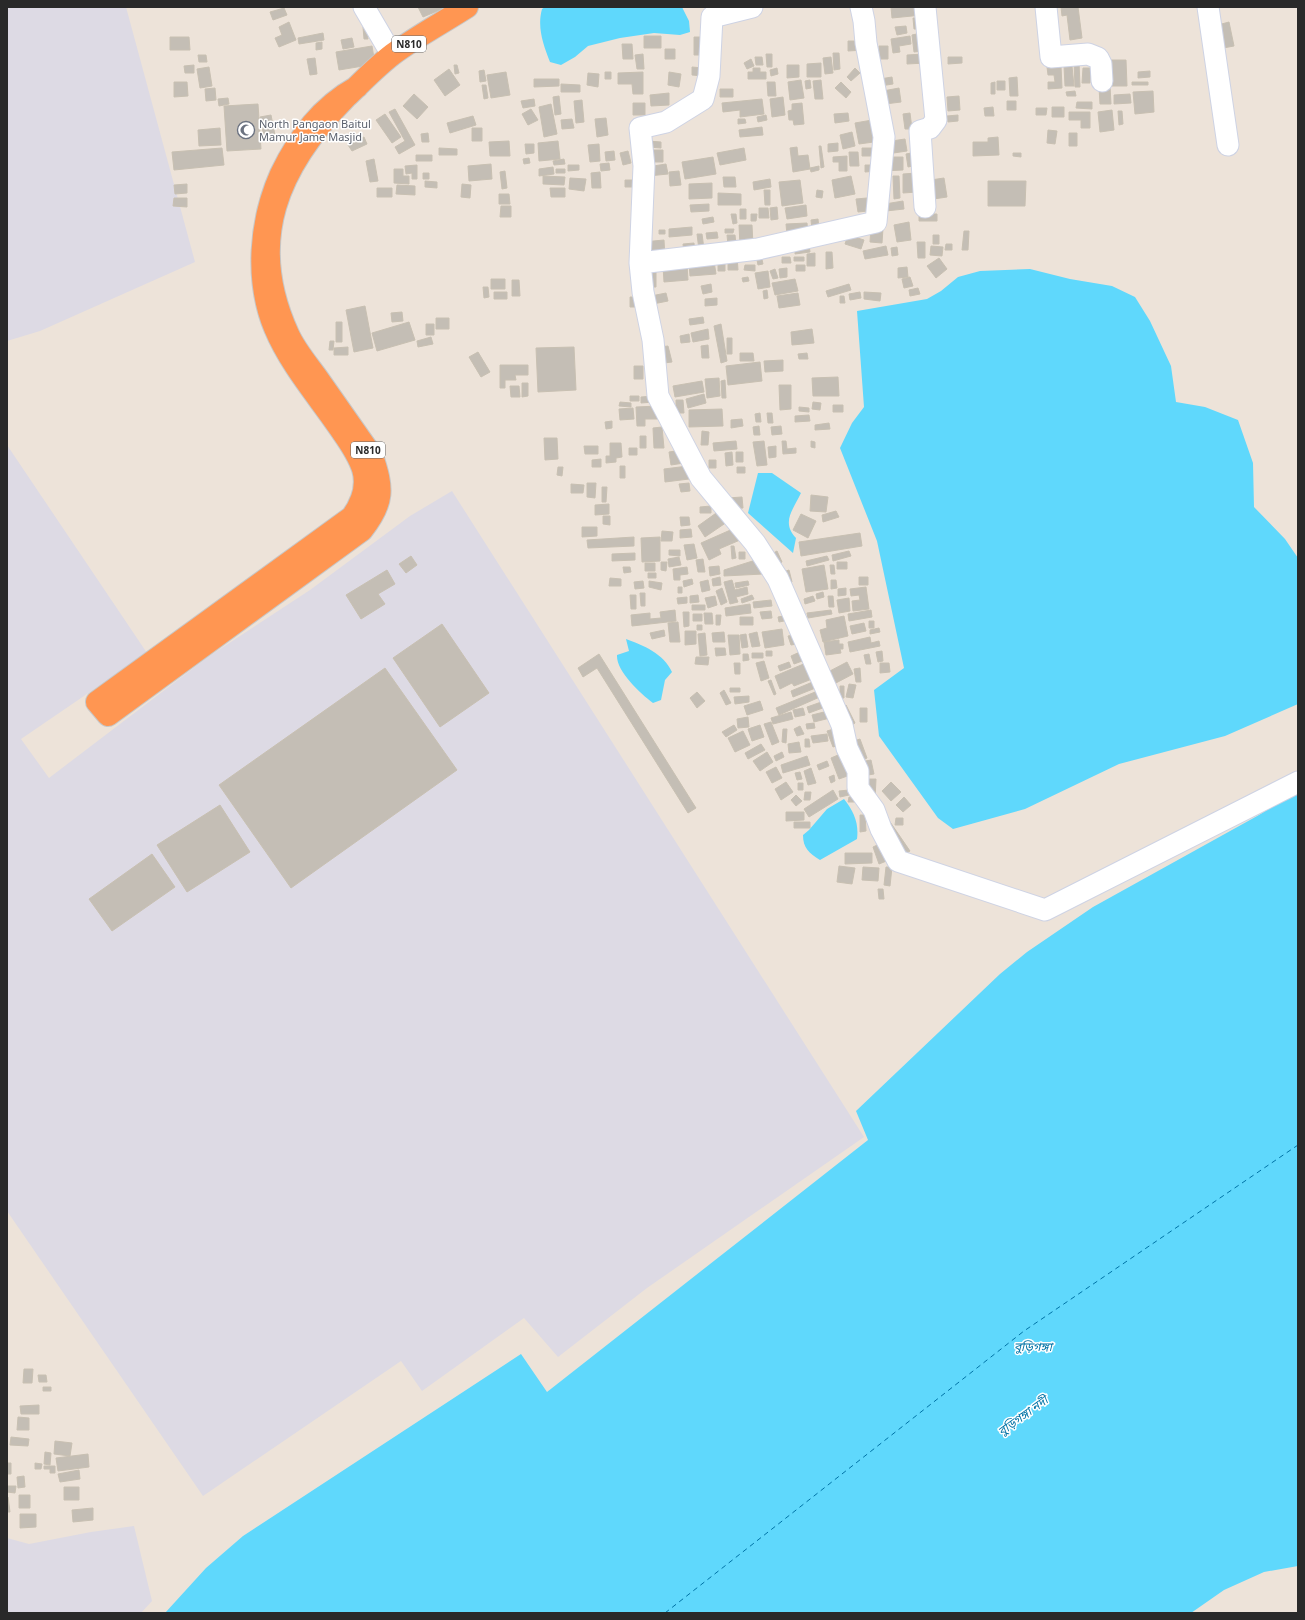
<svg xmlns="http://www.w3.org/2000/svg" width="1305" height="1620" viewBox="0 0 1305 1620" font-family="'Noto Sans','Noto Sans Bengali',sans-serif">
	<rect width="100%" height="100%" fill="#ede3d9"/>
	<path fill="#dddae4" d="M 7,7 L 126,7 L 195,262 L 40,331 L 7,341 Z
		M 7,445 L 147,653 L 21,739 L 49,778 L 208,657 L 310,590 L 410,516 L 452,491 L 864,1137 L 647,1288 L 558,1357 L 524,1318 L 422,1391 L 401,1361 L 203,1496 L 7,1211 Z
		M 134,1526 L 152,1601 L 141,1613 L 7,1613 L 7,1538 L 29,1544 L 91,1532 Z"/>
	<path fill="#5fd8fc" d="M 545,7 L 682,7 L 689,21 L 690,32 L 680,35 L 654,33 L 620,38 L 588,46 L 575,57 L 561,65 L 550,62 C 543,44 537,27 542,9 Z
		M 1030,269 L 1070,279 L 1112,286 L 1135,297 L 1150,321 L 1171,366 L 1176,402 L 1205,407 L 1238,420 L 1253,463 L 1254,507 L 1285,539 L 1298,558 L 1298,704 L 1225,736 L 1119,764 L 1025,809 L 953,829 L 938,818 L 879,736 L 874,690 L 904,668 L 877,541 L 840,448 L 852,423 L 864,407 L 857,311 L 927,299 L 941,291 L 958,277 L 980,271 Z
		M 758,473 L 772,473 L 801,493 C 793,510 781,522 796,538 L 793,553 L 748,513 Z
		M 626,639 C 643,645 664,654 672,672 L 665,680 L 661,700 L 653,703 C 640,693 616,671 617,655 L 629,651 Z
		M 1298,791 L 1298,1566 L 1264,1572 L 1224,1590 L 1191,1613 L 165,1613 L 206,1568 L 243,1536 L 521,1354 L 547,1392 L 868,1140 L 856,1111 L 1000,974 L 1027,952 L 1093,907 L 1259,815 Z
		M 844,799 C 854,812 859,823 857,839 L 820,860 C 809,853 803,848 803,835 L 809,830 L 827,809 Z"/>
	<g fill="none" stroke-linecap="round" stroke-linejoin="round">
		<path stroke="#0073a6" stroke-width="1" stroke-dasharray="5 4" stroke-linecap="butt" d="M 665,1613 L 1024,1331 L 1298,1145"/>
	</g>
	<path fill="#c4beb5" stroke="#c8c0b2" d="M 418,7 L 442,7 L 442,9 L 423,17 Z
		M 891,7 L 921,7 L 922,15 L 892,18 Z
		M 1061,7 L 1078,7 L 1082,38 L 1070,40 L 1067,15 L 1062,16 Z
		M 284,8 L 287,15 L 273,20 L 270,12 Z
		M 913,18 L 921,18 L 921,29 L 914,29 Z
		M 289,22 L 296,40 L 279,47 L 275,38 L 282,35 L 279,27 Z
		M 1229,22 L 1234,46 L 1223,48 L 1218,25 Z
		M 906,26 L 907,33 L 897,35 L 895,27 Z
		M 363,27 L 367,27 L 368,39 L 364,39 Z
		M 323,33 L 324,40 L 299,44 L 298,38 Z
		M 921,33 L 923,51 L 914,52 L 912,35 Z
		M 644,36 L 661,36 L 661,48 L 644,48 Z
		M 910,36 L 911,44 L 899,46 L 900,52 L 893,53 L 891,39 Z
		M 170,37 L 189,37 L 190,50 L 170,50 Z
		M 694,37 L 701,37 L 701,55 L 694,55 Z
		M 352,38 L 354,47 L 343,49 L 341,40 Z
		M 848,41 L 864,41 L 864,50 L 848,51 Z
		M 322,42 L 322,49 L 316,50 L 316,43 Z
		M 622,44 L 632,44 L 633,59 L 623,59 Z
		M 372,46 L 375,64 L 339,70 L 336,52 Z
		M 879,46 L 888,46 L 888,59 L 879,59 Z
		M 665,49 L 675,49 L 675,59 L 665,59 Z
		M 833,53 L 839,53 L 840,69 L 834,70 Z
		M 643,54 L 644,69 L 637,69 L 635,55 Z
		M 766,54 L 772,54 L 772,67 L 767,67 Z
		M 924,54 L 925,63 L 907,64 L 907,55 Z
		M 198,55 L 206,55 L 207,62 L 199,62 Z
		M 755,57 L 762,57 L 763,65 L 756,65 Z
		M 831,57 L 833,73 L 825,74 L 823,58 Z
		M 948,57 L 962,57 L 962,63 L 948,64 Z
		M 315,58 L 317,74 L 310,75 L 307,59 Z
		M 751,59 L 754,66 L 747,69 L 744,63 Z
		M 1110,60 L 1126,60 L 1127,86 L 1111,86 Z
		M 1074,62 L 1079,62 L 1080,87 L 1075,87 Z
		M 821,63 L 821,77 L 807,77 L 807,64 Z
		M 194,65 L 194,73 L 185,73 L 184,66 Z
		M 454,65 L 457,65 L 459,73 L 455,74 Z
		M 787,65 L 799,65 L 799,77 L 787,78 Z
		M 1061,66 L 1062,88 L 1048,89 L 1048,82 L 1055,82 L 1054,75 L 1048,75 L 1047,67 Z
		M 1064,66 L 1072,66 L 1074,86 L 1065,86 Z
		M 209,67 L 212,86 L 200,88 L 197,69 Z
		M 692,67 L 703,68 L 703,76 L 692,75 Z
		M 753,68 L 760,68 L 760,72 L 766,72 L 766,79 L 748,79 L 748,72 L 753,72 Z
		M 777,68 L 778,74 L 771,76 L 770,70 Z
		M 855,68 L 860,73 L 851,81 L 847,77 Z
		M 1083,68 L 1091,68 L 1090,83 L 1082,83 Z
		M 449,69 L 460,85 L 445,96 L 434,80 Z
		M 484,70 L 486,81 L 480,82 L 479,71 Z
		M 1150,71 L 1150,77 L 1138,78 L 1138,72 Z
		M 506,72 L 510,95 L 491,98 L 487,75 Z
		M 605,72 L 611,72 L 611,79 L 605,79 Z
		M 643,72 L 643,94 L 633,94 L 632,84 L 618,84 L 618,73 Z
		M 669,72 L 681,74 L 679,87 L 668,85 Z
		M 588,73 L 599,74 L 598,87 L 587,85 Z
		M 892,77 L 893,84 L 880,86 L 880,79 Z
		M 1017,77 L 1018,96 L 1010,96 L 1009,78 Z
		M 534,79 L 559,79 L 559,86 L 534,87 Z
		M 801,80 L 804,98 L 790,100 L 788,82 Z
		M 810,80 L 811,88 L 806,89 L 805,81 Z
		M 821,80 L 823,99 L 815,99 L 813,81 Z
		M 997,81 L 1005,81 L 1005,90 L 997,90 Z
		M 174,82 L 187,82 L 188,96 L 174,97 Z
		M 767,82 L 775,82 L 776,96 L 768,96 Z
		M 841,82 L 851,92 L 846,98 L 835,88 Z
		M 995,82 L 995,94 L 991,94 L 991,83 Z
		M 1132,82 L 1148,82 L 1148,85 L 1132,85 Z
		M 561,84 L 580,85 L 580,92 L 561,92 Z
		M 482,85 L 486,85 L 488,98 L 484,99 Z
		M 1110,86 L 1111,104 L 1100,104 L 1099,87 Z
		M 215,88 L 216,100 L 206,101 L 205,89 Z
		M 899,88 L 901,102 L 885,104 L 883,91 Z
		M 720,89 L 733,89 L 733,97 L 720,97 Z
		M 1075,91 L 1076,96 L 1067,96 L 1066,92 Z
		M 1153,91 L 1154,112 L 1135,114 L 1133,92 Z
		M 669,93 L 669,105 L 651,106 L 650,95 Z
		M 414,94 L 428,107 L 417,119 L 403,106 Z
		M 1130,94 L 1131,103 L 1114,104 L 1114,95 Z
		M 559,96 L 561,114 L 555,115 L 553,97 Z
		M 959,96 L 960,110 L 948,111 L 947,97 Z
		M 783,97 L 785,115 L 772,117 L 770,99 Z
		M 228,98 L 229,104 L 219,106 L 218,99 Z
		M 534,99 L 535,106 L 523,108 L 521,101 Z
		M 762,99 L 764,114 L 740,117 L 740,110 L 723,112 L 722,103 Z
		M 582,100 L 584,122 L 576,123 L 574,101 Z
		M 1007,101 L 1016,101 L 1016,110 L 1007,110 Z
		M 1077,102 L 1092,102 L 1092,109 L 1076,108 Z
		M 633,103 L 645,103 L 645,115 L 633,115 Z
		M 802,103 L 804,124 L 794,125 L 793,120 L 789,120 L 788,111 L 792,110 L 792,104 Z
		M 258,104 L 261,149 L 227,151 L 224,106 Z
		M 551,104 L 557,134 L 544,137 L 539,107 Z
		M 993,107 L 994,116 L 985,116 L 984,108 Z
		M 1052,107 L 1064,107 L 1064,117 L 1052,117 Z
		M 1036,108 L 1047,108 L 1046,115 L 1036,115 Z
		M 395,109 L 415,145 L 399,154 L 395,147 L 405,141 L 389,112 Z
		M 531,109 L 538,120 L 528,125 L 522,114 Z
		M 1112,110 L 1114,130 L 1100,132 L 1098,112 Z
		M 1118,111 L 1122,111 L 1123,124 L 1119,125 Z
		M 1069,112 L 1090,112 L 1090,128 L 1081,128 L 1081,120 L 1069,120 Z
		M 848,113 L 849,121 L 835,123 L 834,114 Z
		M 910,113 L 912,129 L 905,129 L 903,114 Z
		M 385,114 L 401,137 L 392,143 L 376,120 Z
		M 271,115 L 275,135 L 264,137 L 260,117 Z
		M 766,115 L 767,120 L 758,122 L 757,117 Z
		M 958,115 L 958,121 L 948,122 L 947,116 Z
		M 473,116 L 476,125 L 450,133 L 447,123 Z
		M 606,118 L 608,135 L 597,137 L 595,119 Z
		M 572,119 L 574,128 L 562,129 L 561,120 Z
		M 738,119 L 745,119 L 746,123 L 738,124 Z
		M 878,119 L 881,141 L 859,144 L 855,123 Z
		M 762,127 L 763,135 L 740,137 L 739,130 Z
		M 220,128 L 221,145 L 199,146 L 198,130 Z
		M 472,128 L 482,128 L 482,141 L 472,141 Z
		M 1048,130 L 1057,131 L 1055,144 L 1047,143 Z
		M 852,132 L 855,146 L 843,149 L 840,135 Z
		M 428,133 L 429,142 L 422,142 L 421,134 Z
		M 1069,133 L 1077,133 L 1077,146 L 1069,146 Z
		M 364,137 L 367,144 L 352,151 L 348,145 Z
		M 998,137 L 999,155 L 973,156 L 973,142 L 988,142 L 988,138 Z
		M 905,139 L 907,151 L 887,154 L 885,142 Z
		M 509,141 L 510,156 L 490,156 L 489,142 Z
		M 558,141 L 560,159 L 539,161 L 538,143 Z
		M 648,141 L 661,142 L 661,148 L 648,147 Z
		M 838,143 L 838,151 L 828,152 L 828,144 Z
		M 525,144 L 534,144 L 534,153 L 526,154 Z
		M 599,144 L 600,161 L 590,162 L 588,145 Z
		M 819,146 L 821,146 L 824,167 L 821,168 Z
		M 797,147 L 798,156 L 808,155 L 810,169 L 793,172 L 790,148 Z
		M 222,148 L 224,165 L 174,170 L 172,152 Z
		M 439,148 L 457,149 L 457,155 L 439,155 Z
		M 744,148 L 746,160 L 720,165 L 717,153 Z
		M 862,148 L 878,148 L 878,156 L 862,156 Z
		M 648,150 L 663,150 L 663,162 L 648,162 Z
		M 614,151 L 615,160 L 606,161 L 605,152 Z
		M 628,151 L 631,163 L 623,165 L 620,153 Z
		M 849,152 L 858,152 L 859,166 L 850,166 Z
		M 911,153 L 913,166 L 908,167 L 906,154 Z
		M 1013,153 L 1021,153 L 1021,157 L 1013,156 Z
		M 416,155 L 432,155 L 432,161 L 416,161 Z
		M 847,156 L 847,171 L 839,171 L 839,162 L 833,162 L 833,157 Z
		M 713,157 L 716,174 L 685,179 L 682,162 Z
		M 883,157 L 903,157 L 903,170 L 883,171 Z
		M 529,158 L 530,163 L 524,164 L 523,159 Z
		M 374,159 L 378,181 L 370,182 L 366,161 Z
		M 564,159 L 565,164 L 554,165 L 553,161 Z
		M 609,163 L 610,170 L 601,171 L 600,164 Z
		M 491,164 L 492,179 L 469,181 L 468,166 Z
		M 666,164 L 668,174 L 648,176 L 647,167 Z
		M 417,165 L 417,179 L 412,179 L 412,173 L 406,174 L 405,166 Z
		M 568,165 L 579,165 L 579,170 L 568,171 Z
		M 865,165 L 878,165 L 878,171 L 865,172 Z
		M 819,166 L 819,170 L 811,172 L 810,168 Z
		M 553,167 L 554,174 L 539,176 L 539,169 Z
		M 394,169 L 403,169 L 403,176 L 409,176 L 409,184 L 394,183 Z
		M 556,169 L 565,169 L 565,173 L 556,173 Z
		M 505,171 L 507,188 L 502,189 L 500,172 Z
		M 679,171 L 681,185 L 670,186 L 669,172 Z
		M 600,172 L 601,188 L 592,188 L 591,173 Z
		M 423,173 L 429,173 L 429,179 L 423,179 Z
		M 916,173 L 917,192 L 903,193 L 903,174 Z
		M 543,176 L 565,177 L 564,185 L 543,184 Z
		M 851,176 L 855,194 L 835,198 L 832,180 Z
		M 893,176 L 899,176 L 900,198 L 894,199 Z
		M 723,177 L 735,177 L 736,187 L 724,187 Z
		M 570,178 L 586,179 L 584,191 L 569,189 Z
		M 944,178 L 947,197 L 927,200 L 924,181 Z
		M 770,179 L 771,187 L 754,190 L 753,182 Z
		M 625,180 L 633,180 L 633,187 L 625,187 Z
		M 800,180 L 803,203 L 782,206 L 779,182 Z
		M 425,181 L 437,182 L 437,188 L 425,187 Z
		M 988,181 L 1026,181 L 1025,206 L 988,206 Z
		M 712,183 L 712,198 L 689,199 L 689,184 Z
		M 187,184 L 187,193 L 175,194 L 174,185 Z
		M 462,184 L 471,185 L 470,198 L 461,197 Z
		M 397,185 L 415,186 L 415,195 L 396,194 Z
		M 377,188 L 392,188 L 392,197 L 377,197 Z
		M 550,188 L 565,188 L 565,197 L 551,197 Z
		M 764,190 L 770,190 L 770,205 L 765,205 Z
		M 817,190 L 823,191 L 822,198 L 816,197 Z
		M 718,193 L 741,194 L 741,205 L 718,205 Z
		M 499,194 L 509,194 L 510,204 L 499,204 Z
		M 174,198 L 187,198 L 187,207 L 173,206 Z
		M 867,198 L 868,211 L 858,212 L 856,199 Z
		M 903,201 L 904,209 L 886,211 L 885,204 Z
		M 709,204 L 709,211 L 691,212 L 690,205 Z
		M 806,205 L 807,216 L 787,219 L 785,208 Z
		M 501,206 L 511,206 L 511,217 L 500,217 Z
		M 777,207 L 778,219 L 771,220 L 770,208 Z
		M 759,208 L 768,208 L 769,218 L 759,218 Z
		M 740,209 L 746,209 L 746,219 L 740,219 Z
		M 731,214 L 736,214 L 737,223 L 733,224 Z
		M 751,214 L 757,214 L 756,221 L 751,221 Z
		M 919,214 L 937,214 L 937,221 L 919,221 Z
		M 713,217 L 714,222 L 703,224 L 702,219 Z
		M 818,219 L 819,229 L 812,230 L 811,220 Z
		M 909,222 L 911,240 L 897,242 L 894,225 Z
		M 807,223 L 808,234 L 787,235 L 786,224 Z
		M 739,225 L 752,225 L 753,245 L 740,246 Z
		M 692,227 L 692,235 L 669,237 L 669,229 Z
		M 871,227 L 883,228 L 882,243 L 870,242 Z
		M 725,229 L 734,229 L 733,233 L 725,233 Z
		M 659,230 L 665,230 L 665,234 L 659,234 Z
		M 964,231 L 969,231 L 968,250 L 962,250 Z
		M 717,232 L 718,238 L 707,239 L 706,233 Z
		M 697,234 L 702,234 L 704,249 L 699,250 Z
		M 727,235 L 735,235 L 736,244 L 728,245 Z
		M 848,235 L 864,240 L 861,249 L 845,244 Z
		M 933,235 L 939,235 L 939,244 L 933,244 Z
		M 664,240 L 665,257 L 644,259 L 643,242 Z
		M 917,242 L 925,242 L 925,258 L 918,258 Z
		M 694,243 L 695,253 L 684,254 L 683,244 Z
		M 809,244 L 810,252 L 795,254 L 795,245 Z
		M 946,244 L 952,244 L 952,250 L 945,250 Z
		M 886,246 L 888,255 L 865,259 L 863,251 Z
		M 931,246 L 943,247 L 942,256 L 930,255 Z
		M 897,247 L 898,255 L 892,256 L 891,248 Z
		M 826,252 L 832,252 L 833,268 L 826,269 Z
		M 815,253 L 815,266 L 807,266 L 807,254 Z
		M 756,255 L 761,255 L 763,264 L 758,265 Z
		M 737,256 L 738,270 L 728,270 L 728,257 Z
		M 782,257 L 790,257 L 791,263 L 782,263 Z
		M 794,257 L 804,257 L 804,261 L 794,261 Z
		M 939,258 L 947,269 L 936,278 L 927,266 Z
		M 718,260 L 725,260 L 725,271 L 718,271 Z
		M 714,261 L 716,274 L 690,276 L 689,264 Z
		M 687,265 L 688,280 L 664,282 L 663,266 Z
		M 745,265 L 755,265 L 755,271 L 744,270 Z
		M 796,265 L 805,265 L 805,271 L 796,271 Z
		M 907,267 L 908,277 L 898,278 L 898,268 Z
		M 787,268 L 787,277 L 780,278 L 779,269 Z
		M 647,269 L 656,269 L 656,287 L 646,287 Z
		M 775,269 L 778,278 L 773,279 L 770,271 Z
		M 768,271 L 770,287 L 758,289 L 755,273 Z
		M 748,277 L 749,281 L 743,282 L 742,278 Z
		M 910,277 L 913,286 L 904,288 L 902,279 Z
		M 491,279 L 505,279 L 505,289 L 491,289 Z
		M 795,279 L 798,291 L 775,295 L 772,283 Z
		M 512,280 L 519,280 L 520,296 L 512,296 Z
		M 711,284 L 712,292 L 703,294 L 701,286 Z
		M 849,284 L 851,290 L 828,297 L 826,291 Z
		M 483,287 L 488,287 L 489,297 L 484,298 Z
		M 918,288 L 920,294 L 910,296 L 909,290 Z
		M 767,290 L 768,298 L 764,299 L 763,291 Z
		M 494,292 L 507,292 L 507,299 L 494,299 Z
		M 860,292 L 861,298 L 850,300 L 849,294 Z
		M 864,292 L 881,293 L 880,301 L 864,299 Z
		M 666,293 L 668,301 L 653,304 L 651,296 Z
		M 798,293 L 800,305 L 779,308 L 777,296 Z
		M 840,296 L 844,296 L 845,303 L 840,303 Z
		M 630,297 L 637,297 L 637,307 L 630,307 Z
		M 717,298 L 717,305 L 705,306 L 705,299 Z
		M 365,306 L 373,348 L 354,352 L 346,310 Z
		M 402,312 L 403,321 L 392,322 L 391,313 Z
		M 703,317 L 704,323 L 690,325 L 689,319 Z
		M 436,318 L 449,318 L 449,329 L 436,329 Z
		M 336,322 L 342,322 L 342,342 L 336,342 Z
		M 409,322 L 415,340 L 377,351 L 372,333 Z
		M 426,324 L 434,324 L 434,335 L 426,335 Z
		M 721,324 L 727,361 L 721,363 L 714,326 Z
		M 708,329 L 709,339 L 693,342 L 691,333 Z
		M 812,329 L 814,343 L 792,345 L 791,332 Z
		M 689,334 L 690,342 L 681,343 L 680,336 Z
		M 431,337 L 433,344 L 418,347 L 417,341 Z
		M 727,338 L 732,338 L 732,354 L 727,354 Z
		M 330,341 L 334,341 L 333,350 L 329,350 Z
		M 708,345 L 709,358 L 702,358 L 701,346 Z
		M 668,346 L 672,362 L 664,363 L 660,347 Z
		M 348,347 L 348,355 L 334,355 L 334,348 Z
		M 574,347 L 576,390 L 538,392 L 536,348 Z
		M 478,352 L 490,372 L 481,377 L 469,357 Z
		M 740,353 L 753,353 L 754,361 L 740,361 Z
		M 807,353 L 808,359 L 799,359 L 798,354 Z
		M 783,360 L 783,371 L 765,372 L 764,361 Z
		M 760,362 L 762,381 L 728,385 L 726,366 Z
		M 500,365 L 528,365 L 528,375 L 515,375 L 516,380 L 505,380 L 505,388 L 500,388 Z
		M 634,366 L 643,366 L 643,379 L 634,379 Z
		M 838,377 L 839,396 L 813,396 L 812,378 Z
		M 719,378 L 720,396 L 707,398 L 705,379 Z
		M 725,380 L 726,398 L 722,398 L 721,381 Z
		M 702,381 L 704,392 L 675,397 L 673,386 Z
		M 522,383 L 528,383 L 528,396 L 522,397 Z
		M 779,385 L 791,385 L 791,409 L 780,410 Z
		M 510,386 L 519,386 L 520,397 L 511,397 Z
		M 704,394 L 706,403 L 688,408 L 686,399 Z
		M 630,396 L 639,396 L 639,401 L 630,401 Z
		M 653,396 L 654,402 L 641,403 L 641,397 Z
		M 676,400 L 683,400 L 684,413 L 676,413 Z
		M 620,402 L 631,403 L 631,407 L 619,406 Z
		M 813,402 L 821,403 L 820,410 L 812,409 Z
		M 833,405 L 843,405 L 843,412 L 833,412 Z
		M 658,406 L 658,419 L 645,419 L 645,426 L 637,426 L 636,407 Z
		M 799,407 L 809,408 L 809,412 L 799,411 Z
		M 633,408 L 634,419 L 620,420 L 619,409 Z
		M 722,409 L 723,426 L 689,427 L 689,410 Z
		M 760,413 L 761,422 L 756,422 L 755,414 Z
		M 767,413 L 772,413 L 773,423 L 768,423 Z
		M 809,415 L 810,421 L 795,422 L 795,416 Z
		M 742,419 L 743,426 L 731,428 L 731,420 Z
		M 612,421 L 612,428 L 606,429 L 605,422 Z
		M 829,423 L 830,429 L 815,430 L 815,425 Z
		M 759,426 L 760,435 L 754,435 L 753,427 Z
		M 781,426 L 782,434 L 772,435 L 771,427 Z
		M 662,427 L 664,448 L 654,448 L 653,428 Z
		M 702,431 L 709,432 L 708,445 L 701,445 Z
		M 640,436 L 646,436 L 646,448 L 640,448 Z
		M 544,438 L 557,438 L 558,459 L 545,460 Z
		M 736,441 L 737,449 L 714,451 L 713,443 Z
		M 764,441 L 767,465 L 757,466 L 753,442 Z
		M 782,441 L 786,441 L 787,449 L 796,448 L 796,453 L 783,454 Z
		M 811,441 L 815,442 L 815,448 L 811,447 Z
		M 610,443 L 621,443 L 622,457 L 616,458 L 616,462 L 606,463 L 606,456 L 610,456 Z
		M 584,446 L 598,446 L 598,454 L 585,454 Z
		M 776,446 L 776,457 L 769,458 L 768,447 Z
		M 629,448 L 637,448 L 637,455 L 629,455 Z
		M 682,450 L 684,463 L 671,465 L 669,452 Z
		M 732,452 L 733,465 L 726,466 L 725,453 Z
		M 736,452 L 743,452 L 743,462 L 736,462 Z
		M 601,459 L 601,467 L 592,467 L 592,460 Z
		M 709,460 L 716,460 L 716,468 L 709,468 Z
		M 620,466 L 625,466 L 625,478 L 620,478 Z
		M 688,466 L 689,479 L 665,482 L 664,469 Z
		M 558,467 L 563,467 L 562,476 L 557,475 Z
		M 737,467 L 745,467 L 745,473 L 737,473 Z
		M 587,483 L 596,483 L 595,498 L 587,497 Z
		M 689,483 L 690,491 L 681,492 L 679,484 Z
		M 571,484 L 584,485 L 583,493 L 571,493 Z
		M 602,487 L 607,487 L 606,502 L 602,502 Z
		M 811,495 L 828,497 L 826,512 L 810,511 Z
		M 742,497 L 743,508 L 728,509 L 728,498 Z
		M 609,504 L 609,514 L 595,515 L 595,505 Z
		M 711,506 L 711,513 L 700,513 L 700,507 Z
		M 719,511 L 727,522 L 705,537 L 698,526 Z
		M 836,511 L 839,517 L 823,522 L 822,515 Z
		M 801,514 L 816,521 L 808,538 L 793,530 Z
		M 603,516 L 610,516 L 610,525 L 603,524 Z
		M 680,517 L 689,517 L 690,525 L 681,526 Z
		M 582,527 L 597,527 L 597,536 L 582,537 Z
		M 735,528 L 740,540 L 719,549 L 721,554 L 709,560 L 701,543 Z
		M 691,529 L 692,537 L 680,538 L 680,530 Z
		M 662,531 L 673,532 L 672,541 L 661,541 Z
		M 860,533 L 862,546 L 801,556 L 799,542 Z
		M 634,537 L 634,546 L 588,548 L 587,540 Z
		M 660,537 L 660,561 L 642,562 L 641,538 Z
		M 694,544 L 697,558 L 687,560 L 684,545 Z
		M 731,546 L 734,546 L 736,558 L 732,559 Z
		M 669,550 L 680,550 L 680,556 L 669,555 Z
		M 777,551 L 782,562 L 773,567 L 768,556 Z
		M 849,551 L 851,556 L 833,561 L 832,555 Z
		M 739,552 L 745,552 L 745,559 L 739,559 Z
		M 635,553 L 635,560 L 612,561 L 612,554 Z
		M 411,556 L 417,565 L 406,573 L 399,564 Z
		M 827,556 L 829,560 L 807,566 L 806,561 Z
		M 679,557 L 681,565 L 669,567 L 668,559 Z
		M 703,559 L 705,572 L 698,572 L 696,560 Z
		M 759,559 L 763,574 L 724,576 L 724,570 Z
		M 661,562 L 667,562 L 666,571 L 661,570 Z
		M 837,562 L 847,562 L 847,569 L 837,569 Z
		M 645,563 L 655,563 L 655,571 L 645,571 Z
		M 824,565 L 828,589 L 806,592 L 802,569 Z
		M 830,565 L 834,565 L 835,574 L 831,574 Z
		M 719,566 L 720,574 L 710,576 L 709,567 Z
		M 623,567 L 630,567 L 631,572 L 624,573 Z
		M 687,567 L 688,574 L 680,575 L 680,580 L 674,580 L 673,569 Z
		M 387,570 L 395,584 L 378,594 L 385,604 L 361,619 L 346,595 Z
		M 789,570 L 792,582 L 783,585 L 780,573 Z
		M 648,573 L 656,573 L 656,578 L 648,578 Z
		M 720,577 L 721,585 L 713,586 L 712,579 Z
		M 859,577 L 868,577 L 868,585 L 859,585 Z
		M 610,578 L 621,579 L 621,586 L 609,586 Z
		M 692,579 L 693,584 L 684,587 L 683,581 Z
		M 708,580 L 710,590 L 702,592 L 700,582 Z
		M 732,580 L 735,590 L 747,587 L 748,594 L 736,597 L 738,602 L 730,604 L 724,582 Z
		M 831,580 L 836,580 L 837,588 L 831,589 Z
		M 643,581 L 644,588 L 635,589 L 634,582 Z
		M 649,581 L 662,583 L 661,590 L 649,587 Z
		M 748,581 L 749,585 L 736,588 L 735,583 Z
		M 678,587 L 682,587 L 682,593 L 678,593 Z
		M 866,587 L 869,609 L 853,611 L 852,601 L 860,600 L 859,595 L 851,596 L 850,589 Z
		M 722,588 L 727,602 L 721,605 L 716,591 Z
		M 846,588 L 846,595 L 838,596 L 838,589 Z
		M 823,592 L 824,597 L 817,599 L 816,594 Z
		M 640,593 L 645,593 L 645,606 L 641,606 Z
		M 630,595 L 636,595 L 636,609 L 631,609 Z
		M 698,595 L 699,602 L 690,603 L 690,596 Z
		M 752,595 L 754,599 L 742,603 L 741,599 Z
		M 715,596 L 717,605 L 708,608 L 705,598 Z
		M 813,596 L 815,601 L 805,604 L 804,599 Z
		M 828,596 L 833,596 L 834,607 L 829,607 Z
		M 687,597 L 687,603 L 678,604 L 677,598 Z
		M 849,598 L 850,611 L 839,613 L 837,600 Z
		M 771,600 L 772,606 L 754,608 L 753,602 Z
		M 750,604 L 751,613 L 726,616 L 725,608 Z
		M 692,605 L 705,605 L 705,610 L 692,610 Z
		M 675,610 L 676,621 L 632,626 L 631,615 L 650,613 L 650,619 L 661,618 L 660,612 Z
		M 831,610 L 832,614 L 808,618 L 807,613 Z
		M 871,610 L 872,617 L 849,621 L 848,614 Z
		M 771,611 L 772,618 L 762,619 L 760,612 Z
		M 683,612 L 689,612 L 689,626 L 684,627 Z
		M 704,613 L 712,613 L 713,624 L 705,624 Z
		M 693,614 L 702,614 L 702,621 L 693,621 Z
		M 716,615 L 721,615 L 720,625 L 716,625 Z
		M 783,616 L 784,621 L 779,622 L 778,617 Z
		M 844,616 L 848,636 L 823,642 L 820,630 L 827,628 L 826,620 Z
		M 740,617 L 753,617 L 753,625 L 740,625 Z
		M 869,621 L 874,621 L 874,628 L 869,628 Z
		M 678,622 L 680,642 L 670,642 L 668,623 Z
		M 864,623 L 866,631 L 852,634 L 850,626 Z
		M 442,624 L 489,693 L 440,727 L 393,658 Z
		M 697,625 L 702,625 L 702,630 L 697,630 Z
		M 879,628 L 880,632 L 870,634 L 870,630 Z
		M 782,629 L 784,645 L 765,648 L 762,632 Z
		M 664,630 L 665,636 L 652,639 L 650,633 Z
		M 685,631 L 696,631 L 696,644 L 685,645 Z
		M 724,632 L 725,642 L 713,642 L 712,633 Z
		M 757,632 L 760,646 L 752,647 L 749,634 Z
		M 705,633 L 707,655 L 700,656 L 698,634 Z
		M 746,634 L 748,647 L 742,648 L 740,635 Z
		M 728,635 L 739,635 L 740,654 L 730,655 Z
		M 794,635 L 797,644 L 791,645 L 788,636 Z
		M 870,637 L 871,643 L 879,641 L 880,646 L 850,652 L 848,642 Z
		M 839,640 L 839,644 L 843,644 L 843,649 L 840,649 L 841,653 L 826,655 L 824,642 Z
		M 715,648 L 725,648 L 726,655 L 716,656 Z
		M 766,651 L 772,651 L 772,656 L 766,656 Z
		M 802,651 L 805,660 L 794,664 L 791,656 Z
		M 882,651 L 883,661 L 878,662 L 876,652 Z
		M 752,653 L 763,653 L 763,658 L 752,658 Z
		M 599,654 L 696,808 L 688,813 L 597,668 L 583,677 L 578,668 Z
		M 743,654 L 748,654 L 749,660 L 743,661 Z
		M 869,654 L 871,664 L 866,664 L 864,655 Z
		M 696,657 L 709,657 L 708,665 L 695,664 Z
		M 764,661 L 769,678 L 761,681 L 756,663 Z
		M 789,662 L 791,667 L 780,671 L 778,666 Z
		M 847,662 L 853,674 L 834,684 L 828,672 Z
		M 734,663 L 740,663 L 740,674 L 735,674 Z
		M 806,663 L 812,679 L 794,686 L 792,683 L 780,689 L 775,676 Z
		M 880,663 L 889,663 L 890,672 L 880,673 Z
		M 385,668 L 457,770 L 291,888 L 219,785 Z
		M 860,668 L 861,682 L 856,682 L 854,669 Z
		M 771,680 L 776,694 L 774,695 L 768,681 Z
		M 815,681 L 818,687 L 793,697 L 791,691 Z
		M 849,684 L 856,685 L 853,698 L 846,697 Z
		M 840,686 L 844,686 L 844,698 L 840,698 Z
		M 730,688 L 740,688 L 740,692 L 730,692 Z
		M 724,690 L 731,703 L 726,705 L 720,693 Z
		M 820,690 L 822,696 L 779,715 L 776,708 Z
		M 697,692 L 705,701 L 697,708 L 690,698 Z
		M 749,696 L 749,702 L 735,704 L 734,697 Z
		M 827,700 L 828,706 L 809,713 L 807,707 Z
		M 760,701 L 763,710 L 747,715 L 744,706 Z
		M 846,705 L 855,723 L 847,728 L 838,710 Z
		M 803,708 L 805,715 L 795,717 L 793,710 Z
		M 860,708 L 867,708 L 867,722 L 860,722 Z
		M 832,710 L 834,717 L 814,722 L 812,715 Z
		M 791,712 L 793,719 L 773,724 L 771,718 Z
		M 748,717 L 749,727 L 738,728 L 737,719 Z
		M 771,722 L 779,742 L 772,745 L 764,724 Z
		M 814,723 L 815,728 L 807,729 L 806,724 Z
		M 734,725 L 737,730 L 726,737 L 722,732 Z
		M 760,725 L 764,737 L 752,741 L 748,729 Z
		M 800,726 L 804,734 L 797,736 L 794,729 Z
		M 837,728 L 843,744 L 833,747 L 827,731 Z
		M 783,729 L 787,729 L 786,743 L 782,742 Z
		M 743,731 L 750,745 L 735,752 L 728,738 Z
		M 827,734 L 828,741 L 813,743 L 811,736 Z
		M 805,739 L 809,739 L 810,747 L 805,747 Z
		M 860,739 L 867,758 L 859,762 L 851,742 Z
		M 799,742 L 801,752 L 789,753 L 788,744 Z
		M 761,744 L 765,750 L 748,759 L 745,753 Z
		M 767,752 L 773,762 L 760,771 L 753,761 Z
		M 782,752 L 784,757 L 776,761 L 774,756 Z
		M 845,752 L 853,774 L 839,779 L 831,758 Z
		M 807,756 L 810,765 L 783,773 L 781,765 Z
		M 871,760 L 874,774 L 862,776 L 860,762 Z
		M 827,761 L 829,766 L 819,770 L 817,765 Z
		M 776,767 L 782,778 L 772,783 L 766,772 Z
		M 811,768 L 816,783 L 808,785 L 804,771 Z
		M 800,772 L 802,779 L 797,780 L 795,773 Z
		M 834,775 L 835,781 L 831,783 L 829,777 Z
		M 860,779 L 876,779 L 875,799 Z
		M 786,782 L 793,792 L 781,800 L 775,789 Z
		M 891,782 L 901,792 L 891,801 L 882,791 Z
		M 798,783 L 803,783 L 803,790 L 798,790 Z
		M 833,790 L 838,799 L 809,817 L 804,809 Z
		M 849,790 L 849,795 L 840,797 L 839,791 Z
		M 805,792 L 811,792 L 810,800 L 804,800 Z
		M 796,795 L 802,801 L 796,806 L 791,800 Z
		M 849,797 L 855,797 L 855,802 L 848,802 Z
		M 904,797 L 911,805 L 903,812 L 896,805 Z
		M 220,805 L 250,852 L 187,892 L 157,845 Z
		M 786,812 L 804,812 L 804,820 L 786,821 Z
		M 860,815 L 865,815 L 866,831 L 860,832 Z
		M 886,816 L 910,851 L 905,854 Z
		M 896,818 L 903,818 L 903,825 L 895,825 Z
		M 794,822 L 810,822 L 810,828 L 794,828 Z
		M 886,841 L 894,858 L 879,864 L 873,847 Z
		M 845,853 L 872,853 L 872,863 L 845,864 Z
		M 152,854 L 175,887 L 112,931 L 89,899 Z
		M 839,866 L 855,868 L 852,884 L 837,882 Z
		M 863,867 L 879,868 L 878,881 L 862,880 Z
		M 886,867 L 892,867 L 890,886 L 884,885 Z
		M 878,889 L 883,889 L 884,899 L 879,899 Z
		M 24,1369 L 33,1369 L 32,1383 L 23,1383 Z
		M 38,1375 L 46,1375 L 47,1382 L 39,1382 Z
		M 43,1387 L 51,1387 L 51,1391 L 43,1391 Z
		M 39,1405 L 39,1414 L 21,1414 L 20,1406 Z
		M 18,1417 L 29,1418 L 29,1430 L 17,1430 Z
		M 11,1437 L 29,1439 L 28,1446 L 10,1445 Z
		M 55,1441 L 72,1443 L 70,1456 L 54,1454 Z
		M 45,1452 L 51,1453 L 50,1465 L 44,1464 Z
		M 88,1454 L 89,1467 L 58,1471 L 56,1458 Z
		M 7,1463 L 11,1463 L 11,1474 L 7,1474 Z
		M 35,1463 L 42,1464 L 41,1469 L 35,1469 Z
		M 44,1466 L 55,1466 L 55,1473 L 50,1473 L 50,1469 L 44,1469 Z
		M 79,1470 L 80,1479 L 60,1482 L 58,1474 Z
		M 24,1476 L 25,1487 L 18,1488 L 17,1477 Z
		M 7,1486 L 16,1486 L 15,1493 L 7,1492 Z
		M 64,1487 L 79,1487 L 79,1500 L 64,1500 Z
		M 19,1495 L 30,1495 L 30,1508 L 19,1508 Z
		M 8,1497 L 10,1512 L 7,1512 L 7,1498 Z
		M 93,1508 L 93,1520 L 73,1522 L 72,1510 Z
		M 20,1514 L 36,1514 L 36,1527 L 20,1528 Z"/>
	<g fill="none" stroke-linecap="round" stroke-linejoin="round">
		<g stroke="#ced3e4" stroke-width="23">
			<path id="minor" d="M 364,7 L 392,55
				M 752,7 L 712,17 L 709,76 L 703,99 L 666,122 L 640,128 L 644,166 L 640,263 L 643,292 L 653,340 L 658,396 L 701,478 L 755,543 L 778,579 L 842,725 L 847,748 L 858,771 L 858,788 L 874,810 L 881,829 L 898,861 L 1045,910 L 1298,782
				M 925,7 L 936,120 L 930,128 L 920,131 L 925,207
				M 1046,7 L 1051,57 L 1088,54 L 1098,58 L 1101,64 L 1102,81
				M 1208,7 L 1228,145
				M 640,263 L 758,249 L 876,222 L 884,137 L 866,43 L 864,21 L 861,7"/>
		</g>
		<g stroke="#c7c7c7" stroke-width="24">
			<path id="highway" d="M 357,87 C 321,107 299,137 281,174 C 260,221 255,280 275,328 C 290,364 317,395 339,427 C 348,440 358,453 363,469 C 368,486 362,503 352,517 L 97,702 L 108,715 L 362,530 C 384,502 383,489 372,456 C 354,430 336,405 318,379 C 308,365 295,350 288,334 C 245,240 278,166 346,97 C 361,83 376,67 393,54 C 416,37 442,23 467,7"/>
		</g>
		<use href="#minor" stroke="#fff" stroke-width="21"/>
		<use href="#highway" stroke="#ff9652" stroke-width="22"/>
	</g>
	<defs>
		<g id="mosque-ring" transform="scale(0.9)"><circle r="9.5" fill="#fff" stroke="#6b7280" stroke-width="1.5"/><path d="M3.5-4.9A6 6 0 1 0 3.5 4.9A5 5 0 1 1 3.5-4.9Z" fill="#6b7280"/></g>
	</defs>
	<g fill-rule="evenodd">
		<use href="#mosque-ring" x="246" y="130"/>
	</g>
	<g text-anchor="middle" stroke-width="3" stroke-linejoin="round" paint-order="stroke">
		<g fill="#fff" stroke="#696969" stroke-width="1">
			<rect x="392" y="36" width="34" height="16" rx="3"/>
			<rect x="351" y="442" width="34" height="16" rx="3"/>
		</g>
		<g font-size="10" font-weight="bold" fill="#292929">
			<text x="409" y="48">N810</text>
			<text x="368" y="454">N810</text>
		</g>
		<g font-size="11" fill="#5b616d" stroke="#fff" text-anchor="start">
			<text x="259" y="128">North Pangaon Baitul<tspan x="259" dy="13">Mamur Jame Masjid</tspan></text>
		</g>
		<g font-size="12" font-style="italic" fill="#0073a6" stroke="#fff">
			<text x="1033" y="1351">বুড়িগঙ্গা</text>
			<text transform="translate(1023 1416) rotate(-36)" y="4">বুড়িগঙ্গা নদী</text>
		</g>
	</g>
	<rect width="1305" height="1620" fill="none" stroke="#292929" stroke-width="16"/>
</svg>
